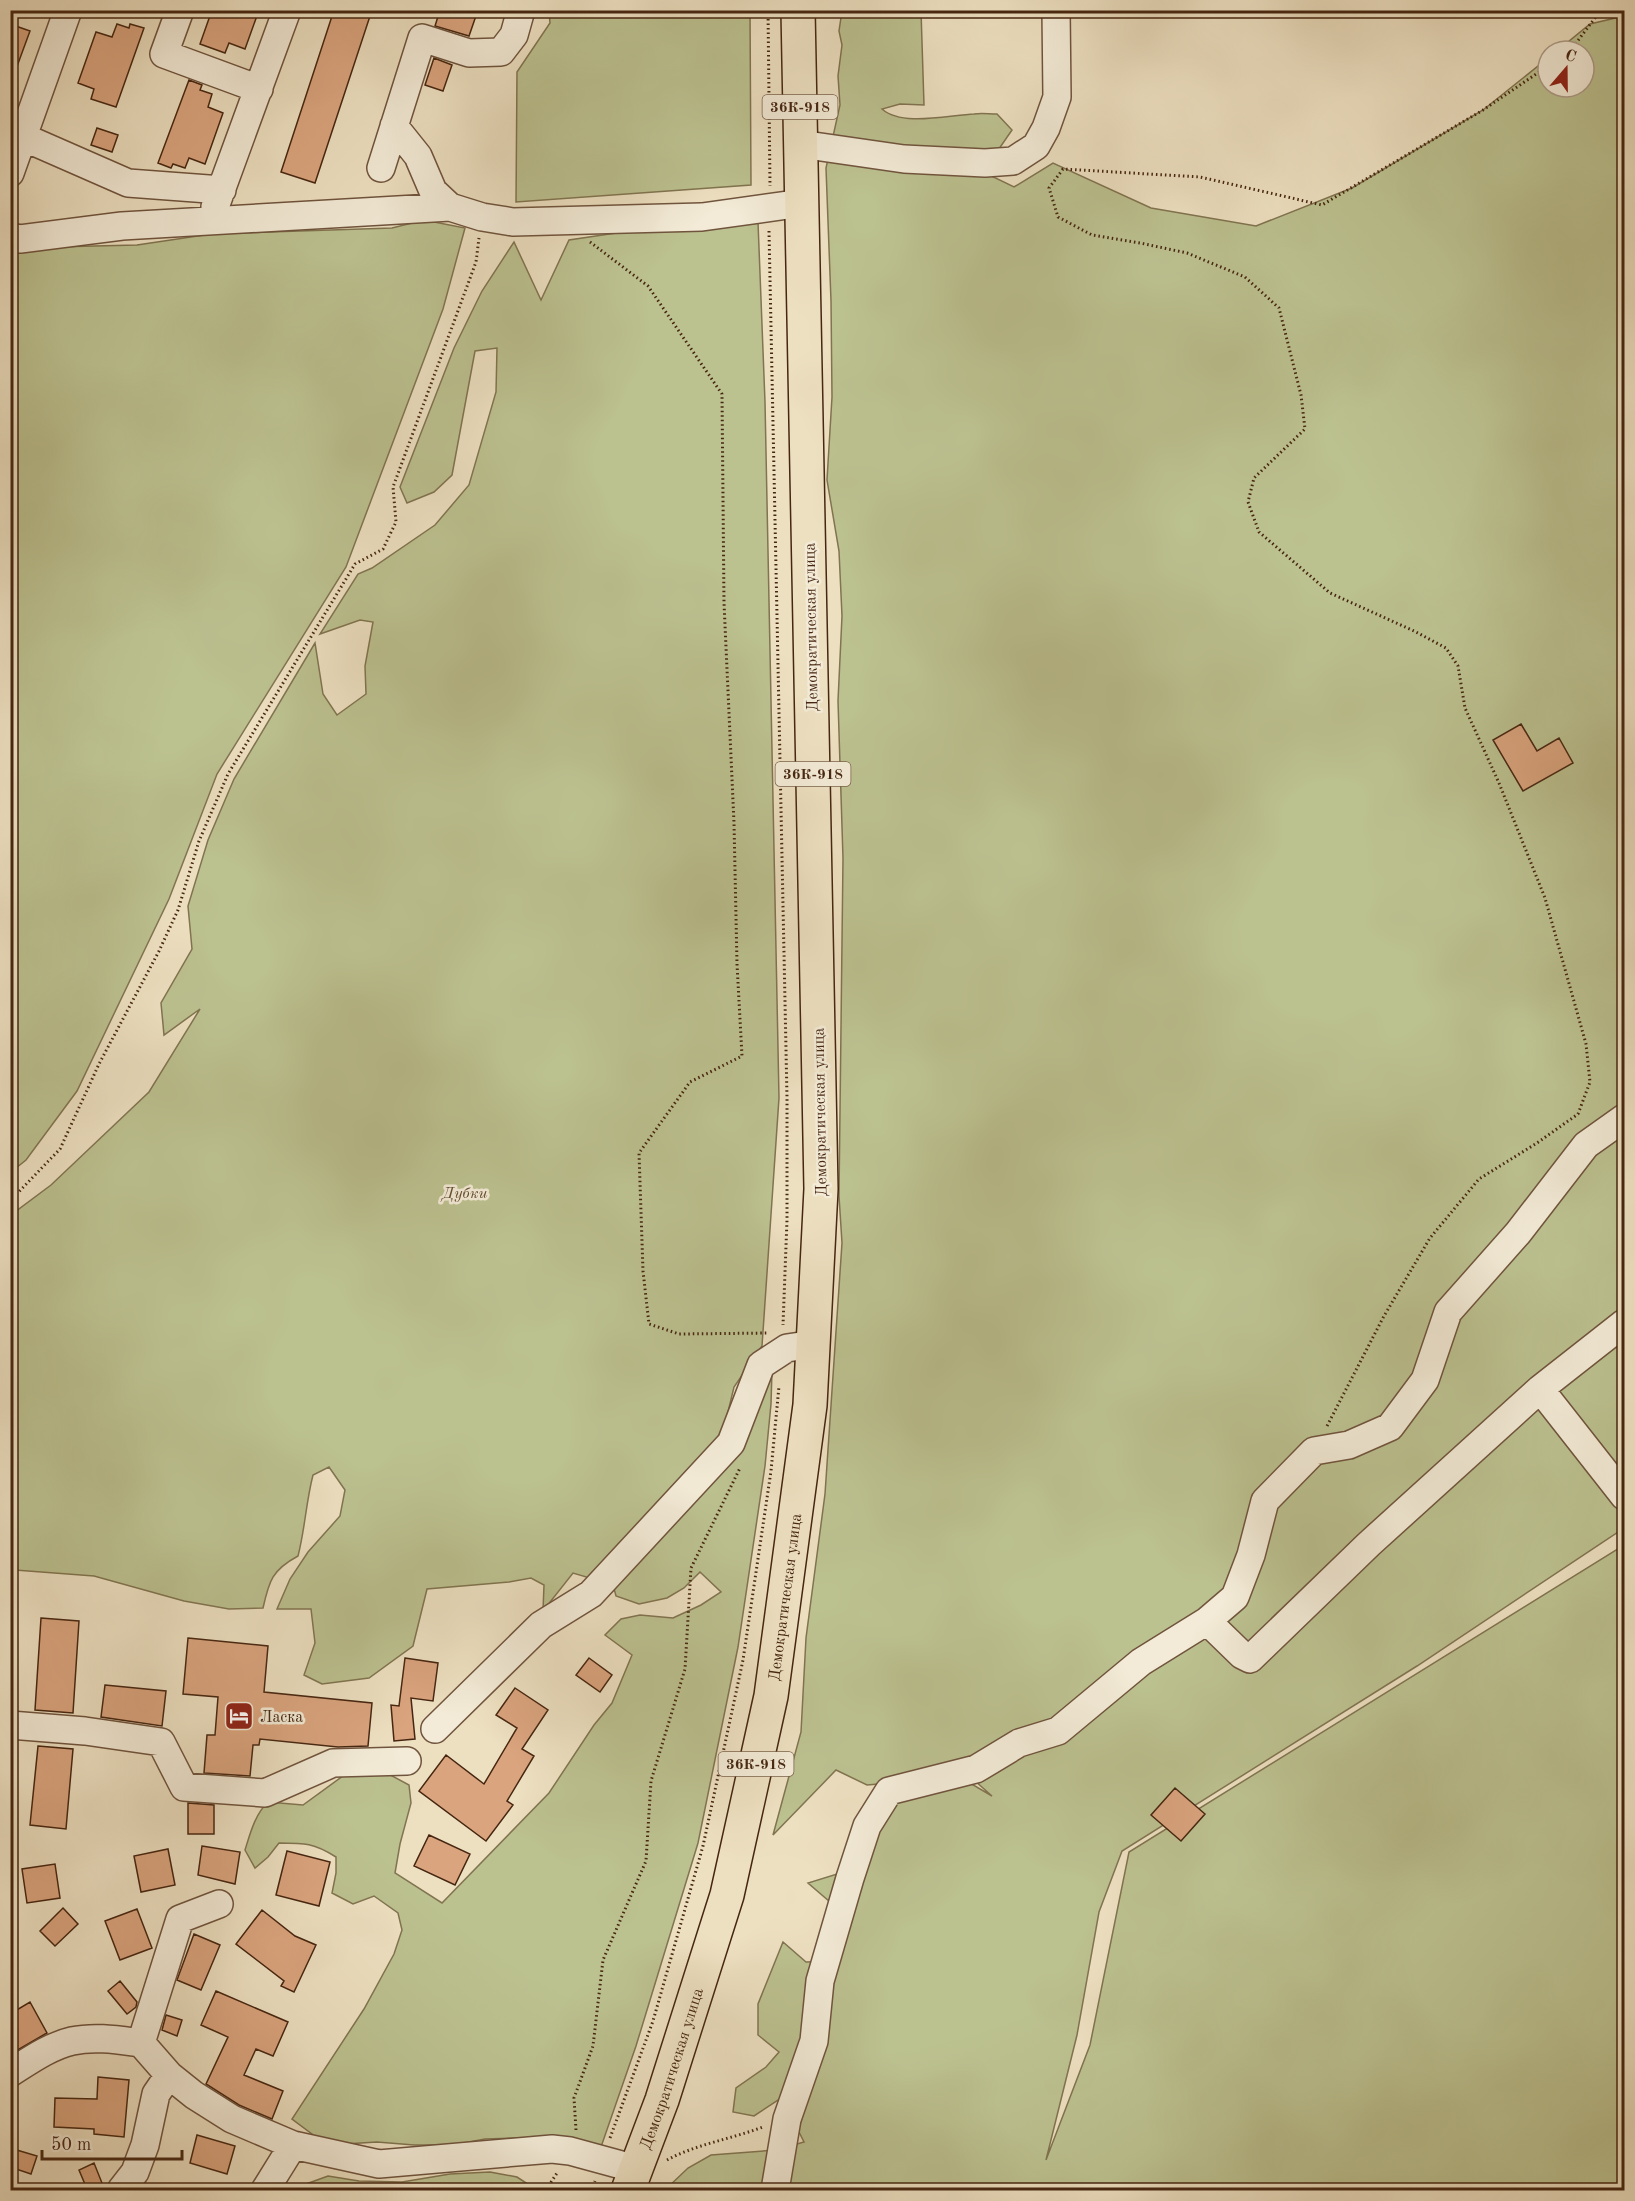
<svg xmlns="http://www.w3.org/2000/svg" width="1635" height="2201" viewBox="0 0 1635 2201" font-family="'Old Standard TT',serif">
	<rect width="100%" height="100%" fill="#ede0c1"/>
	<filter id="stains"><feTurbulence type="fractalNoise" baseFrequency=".00333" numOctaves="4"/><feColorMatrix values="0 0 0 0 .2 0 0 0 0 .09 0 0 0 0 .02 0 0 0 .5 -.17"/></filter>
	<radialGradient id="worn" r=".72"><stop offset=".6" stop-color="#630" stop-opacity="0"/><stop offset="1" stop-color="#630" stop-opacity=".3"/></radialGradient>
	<path fill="#bcc190" stroke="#817450" stroke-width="1.5" d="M 549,11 L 750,11 L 751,185 L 516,202 L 517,72 L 550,23 Z
		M 842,11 L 921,11 L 924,105 L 900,104 L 882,109 C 902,127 949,115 974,114 C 981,113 989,114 997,114 L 1012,130 L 983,172 L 1014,187 L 1053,163 L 1151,208 L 1256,226 L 1352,188 L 1483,110 L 1548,58 L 1548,87 L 1584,87 L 1584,51 L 1557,51 L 1590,24 L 1624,16 L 1624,1528 L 1417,1666 L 1122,1851 L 1099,1912 L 1077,2035 L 1046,2160 L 1090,2045 L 1129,1852 L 1624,1545 L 1624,2190 L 665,2190 L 688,2168 L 711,2155 L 776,2150 L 804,2142 L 795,2124 L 813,2077 L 754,2116 L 733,2112 L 736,2088 L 766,2067 L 779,2052 L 758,2035 L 758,2004 L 783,1942 L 806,1962 L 834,1961 L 846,1942 L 844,1914 L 808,1883 L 860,1867 L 872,1815 L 908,1790 L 958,1776 L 992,1796 L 974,1780 L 1018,1751 L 957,1766 L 913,1781 L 867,1785 L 836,1770 L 773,1835 L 801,1732 L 806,1638 L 825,1494 L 842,1243 L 839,1196 L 843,858 L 838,701 L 842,616 L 839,551 L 827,480 L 832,397 L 831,301 L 826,168 L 840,105 L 838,76 L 842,45 L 839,31 Z
		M 424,220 L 465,228 L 443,309 L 346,567 L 217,774 L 169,899 L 77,1091 L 26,1160 L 11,1172 L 10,248 L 137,245 L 211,234 L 392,228 Z
		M 758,222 L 765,402 L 779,1098 L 762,1346 L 734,1387 L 720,1445 L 593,1579 L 573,1573 L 543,1611 L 544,1585 L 531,1578 L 509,1582 L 427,1589 L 413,1646 L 369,1678 L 322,1684 L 304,1675 L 315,1643 L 311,1609 L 277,1609 L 290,1579 L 308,1552 L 340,1516 L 345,1490 L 329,1467 L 313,1475 C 306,1502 305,1529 298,1556 C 272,1570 269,1581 263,1608 L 229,1609 L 184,1601 L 94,1576 L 15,1570 L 11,1577 L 10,1391 L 13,1389 L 10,1388 L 11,1215 L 51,1185 L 149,1092 L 200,1009 L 164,1035 L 161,1003 L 192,949 L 188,906 L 208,840 L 234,779 L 315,643 L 323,694 L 337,715 L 366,694 L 365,666 L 373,622 L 360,620 L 320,634 L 358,574 L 372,568 L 435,525 L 469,485 L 496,392 L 497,348 L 475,351 L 452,475 L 434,492 L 407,503 L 400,487 L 454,348 L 482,291 L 514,242 L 541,300 L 569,240 L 643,229 Z
		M 772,1370 L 771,1404 L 765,1466 L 738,1647 L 698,1843 L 636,2046 L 601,2147 L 544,2137 L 485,2139 L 453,2145 L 414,2145 L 377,2142 L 345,2144 L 320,2140 L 292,2119 L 364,2009 L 394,1954 L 402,1930 L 398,1913 L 374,1896 L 353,1904 L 332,1893 L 336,1873 L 336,1857 C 314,1843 305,1843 279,1843 L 268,1857 L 255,1868 L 245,1850 C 250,1834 255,1814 268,1802 L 303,1805 L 347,1773 L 383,1771 L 409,1785 L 411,1803 L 400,1844 L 395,1873 L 442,1903 L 549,1793 L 594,1725 L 612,1703 L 632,1655 L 605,1635 L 621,1619 L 640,1615 L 673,1618 L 701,1605 L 721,1592 L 700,1572 L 684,1588 L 667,1598 L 639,1604 L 616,1596 L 613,1585 Z
		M 490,2172 L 517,2177 L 537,2190 L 308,2190 L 306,2184 L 328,2176 L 359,2181 L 402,2182 L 450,2174 Z"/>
	<path fill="#daa47e" stroke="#462611" stroke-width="1.5" d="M 212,10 L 259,10 L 245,49 L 229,43 L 225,53 L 200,44 Z
		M 334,10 L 372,10 L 315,183 L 281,172 Z
		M 440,10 L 478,10 L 469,36 L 435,26 Z
		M 10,24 L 30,31 L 12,80 L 10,79 Z
		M 117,24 L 129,28 L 130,24 L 144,28 L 116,107 L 91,99 L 94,89 L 78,83 L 96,32 L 112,37 Z
		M 434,58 L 452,65 L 443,91 L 425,85 Z
		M 189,80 L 202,85 L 200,90 L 212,94 L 208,107 L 223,113 L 205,164 L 189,158 L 185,168 L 173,164 L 171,168 L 158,163 Z
		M 97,128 L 118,135 L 112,152 L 91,145 Z
		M 1521,724 L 1537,751 L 1559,738 L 1573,763 L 1523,791 L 1493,740 Z
		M 41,1618 L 79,1621 L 73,1713 L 35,1710 Z
		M 188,1638 L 268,1646 L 264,1692 L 372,1703 L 368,1746 L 338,1747 L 260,1739 L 259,1745 L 253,1745 L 250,1776 L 204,1773 L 207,1735 L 215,1735 L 218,1697 L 183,1694 Z
		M 405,1658 L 438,1663 L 433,1701 L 411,1698 L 415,1739 L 394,1741 L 391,1705 L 399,1706 Z
		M 589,1658 L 612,1675 L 600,1692 L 576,1675 Z
		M 105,1685 L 166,1691 L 162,1726 L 101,1717 Z
		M 515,1688 L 548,1710 L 522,1749 L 534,1756 L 507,1801 L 513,1805 L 486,1841 L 419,1791 L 446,1755 L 484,1784 L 517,1728 L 496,1715 Z
		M 38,1746 L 73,1749 L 66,1829 L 30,1825 Z
		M 1175,1788 L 1205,1814 L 1181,1841 L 1151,1815 Z
		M 188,1803 L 214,1805 L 214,1834 L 188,1834 Z
		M 429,1835 L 470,1854 L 455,1885 L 414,1866 Z
		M 202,1846 L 240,1852 L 235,1884 L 198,1875 Z
		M 168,1849 L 175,1885 L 141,1892 L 134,1856 Z
		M 287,1851 L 330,1862 L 319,1906 L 276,1895 Z
		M 55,1864 L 60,1898 L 27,1903 L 22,1869 Z
		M 63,1908 L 78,1924 L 55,1946 L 40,1931 Z
		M 137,1909 L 152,1948 L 120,1960 L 105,1921 Z
		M 262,1910 L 295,1936 L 316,1945 L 294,1992 L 281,1986 L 284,1981 L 236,1944 Z
		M 194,1934 L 220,1945 L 201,1990 L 177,1980 Z
		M 120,1981 L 137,2002 L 136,2007 L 127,2014 L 108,1991 Z
		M 216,1991 L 288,2022 L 273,2056 L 256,2049 L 244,2075 L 283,2091 L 272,2119 L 239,2105 L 206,2084 L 228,2037 L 201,2025 Z
		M 30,2002 L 47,2033 L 16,2051 L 10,2041 L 10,2014 Z
		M 166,2015 L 182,2020 L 177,2036 L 162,2030 Z
		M 98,2077 L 129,2080 L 124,2137 L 94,2134 L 94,2129 L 54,2127 L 55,2098 L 97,2099 Z
		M 197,2135 L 235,2146 L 227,2174 L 190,2163 Z
		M 10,2148 L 37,2156 L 31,2174 L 10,2167 Z
		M 94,2163 L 102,2183 L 87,2189 L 79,2170 Z"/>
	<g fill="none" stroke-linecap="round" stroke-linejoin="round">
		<g stroke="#70543d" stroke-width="30">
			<path id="minor" d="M 180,10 L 164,54 L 259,89
				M 394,126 L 418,156 L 433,191 L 450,207
				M 10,129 L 23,137 L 128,183 L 222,190
				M 800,144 L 904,159 L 985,163 L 1013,161 L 1036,146 L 1046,128 L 1057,97 L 1056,10
				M 381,168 L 422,38 L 469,53 L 501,52 L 514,35 L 521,10
				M 10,173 L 68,10
				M 215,207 L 287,10
				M 10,237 L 20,239 L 122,226 L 450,207 L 482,217 L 513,222 L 702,217 L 802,203
				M 1540,1389 L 1624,1496
				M 1207,1621 L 1235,1597 L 1251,1555 L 1265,1501 L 1314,1451 L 1349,1445 L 1390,1427 L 1425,1380 L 1448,1312 L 1518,1233 L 1586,1145 L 1624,1118
				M 10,1725 L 85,1731 L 161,1742 L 184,1787 L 265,1793 L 333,1763 L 407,1761
				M 435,1729 L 541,1625 L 591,1594 L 731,1443 L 761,1365 L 787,1348 L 814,1344
				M 141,2043 L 180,1919 L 219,1904
				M 10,2073 C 29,2061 50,2046 72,2041 C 95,2036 118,2040 141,2043 L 169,2075 L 194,2095 L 232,2119 L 293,2145 L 379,2164 L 552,2149 L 570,2151 L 636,2169
				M 121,2190 L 135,2172 L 145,2145 L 156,2094 L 169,2075
				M 265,2190 L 293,2145
				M 775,2190 L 787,2119 L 814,2041 L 820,1981 L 850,1878 L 867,1826 L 889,1791 L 976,1769 L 1019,1743 L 1058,1731 L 1141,1662 L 1207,1621 L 1242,1655 L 1250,1659 L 1369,1544 L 1540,1389 L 1624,1323"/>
		</g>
		<g stroke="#462611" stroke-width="36">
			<g id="major">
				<path id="s1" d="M 628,2190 L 662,2100 L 727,1895 L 771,1696 L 810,1405 L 821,1189 L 798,10"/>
			</g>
		</g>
		<path stroke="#462611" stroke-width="3" stroke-dasharray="1.5 3" stroke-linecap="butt" d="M 768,10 L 770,186
			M 1570,51 L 1601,10
			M 769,231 L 787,1098 L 787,1220 L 783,1325
			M 590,242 L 648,286 L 722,394 L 724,603 L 734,823 L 737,964 L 742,1056 L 690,1082 L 639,1153 L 643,1271 L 649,1324 L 679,1334 L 769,1333
			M 10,1201 L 60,1149 L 99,1064 L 159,951 L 178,910 L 199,841 L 228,774 L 355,564 L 383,549 L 396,522 L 393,487 L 476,262 L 479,238
			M 1327,1426 L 1384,1316 L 1430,1238 L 1479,1179 L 1537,1143 L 1578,1114 L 1590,1082 L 1586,1044 L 1545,898 L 1499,783 L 1465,708 L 1458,666 L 1446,648 L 1414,631 L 1330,593 L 1259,532 L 1248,502 L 1254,478 L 1305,429 L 1301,395 L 1279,308 L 1245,277 L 1187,253 L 1140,243 L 1092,235 L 1058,217 L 1049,188 L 1063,169 L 1200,177 L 1322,205 L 1483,110 L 1548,66
			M 576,2130 L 574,2098 L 593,2046 L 603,1960 L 646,1861 L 651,1781 L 685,1669 L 691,1568 L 740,1468
			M 610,2138 L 653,2021 L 703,1846 L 743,1660 L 771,1471 L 779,1386
			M 667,2160 C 697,2144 731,2139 763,2127
			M 546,2190 L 557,2173
			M 591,2190 L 595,2181"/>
		<use href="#minor" stroke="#f3ebd7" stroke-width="27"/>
		<use href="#major" stroke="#ede0c1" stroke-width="33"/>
	</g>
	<defs>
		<g id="hotel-square" transform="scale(1.5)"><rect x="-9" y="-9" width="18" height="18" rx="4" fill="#8f2418" stroke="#f3ebd7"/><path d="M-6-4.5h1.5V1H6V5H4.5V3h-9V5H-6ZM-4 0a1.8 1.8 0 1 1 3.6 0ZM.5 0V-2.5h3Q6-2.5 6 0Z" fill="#fff"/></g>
	</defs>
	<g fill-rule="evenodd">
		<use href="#hotel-square" x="239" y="1716"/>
	</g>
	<g text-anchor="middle" stroke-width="5" stroke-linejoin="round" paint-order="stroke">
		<g fill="#f3ebd7" stroke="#7a614c" stroke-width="1.5">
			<rect x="762.5" y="95" width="75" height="24" rx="4.5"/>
			<rect x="775.5" y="762" width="75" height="24" rx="4.5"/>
			<rect x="718.5" y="1752" width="75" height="24" rx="4.5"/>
		</g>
		<g font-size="15" font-weight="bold" fill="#462611">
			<text x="800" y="112">36К-918</text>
			<text x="813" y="779">36К-918</text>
			<text x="756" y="1769">36К-918</text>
		</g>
		<g font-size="16" fill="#462611" stroke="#f3ebd7">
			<text transform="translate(810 627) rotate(-91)" y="6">Демократическая улица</text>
			<text transform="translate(819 1112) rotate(-91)" y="6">Демократическая улица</text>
			<text dy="6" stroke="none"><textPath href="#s1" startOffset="615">Демократическая улица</textPath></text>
			<text dy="6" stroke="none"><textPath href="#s1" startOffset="129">Демократическая улица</textPath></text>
		</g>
		<g font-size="16" font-style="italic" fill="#644d31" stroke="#f3ebd7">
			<text x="465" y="1198">Дубки</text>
		</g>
		<g font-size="16" fill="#462611" stroke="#f3ebd7" text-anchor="start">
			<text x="260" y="1722">Ласка</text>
		</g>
	</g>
	<rect width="1635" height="2201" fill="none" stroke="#ede0c1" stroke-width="36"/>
	<rect x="12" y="12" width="1611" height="2177" fill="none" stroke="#462611" stroke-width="3"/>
	<rect x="18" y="18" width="1599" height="2165" fill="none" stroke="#462611" stroke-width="1.5"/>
	<g transform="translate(1566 69) rotate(20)"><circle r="28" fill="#f3ebd7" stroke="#ae9c88" stroke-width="1.5"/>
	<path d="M0-4.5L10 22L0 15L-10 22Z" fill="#8f2418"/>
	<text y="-9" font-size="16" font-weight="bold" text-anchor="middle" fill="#462611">С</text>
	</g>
	<path d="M42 2150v9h140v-9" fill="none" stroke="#462611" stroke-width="3"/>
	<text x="51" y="2150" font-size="18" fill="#462611" stroke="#f3ebd7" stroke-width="4.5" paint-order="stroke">50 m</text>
	<rect width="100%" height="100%" filter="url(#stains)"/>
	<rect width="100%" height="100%" fill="url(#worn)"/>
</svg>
